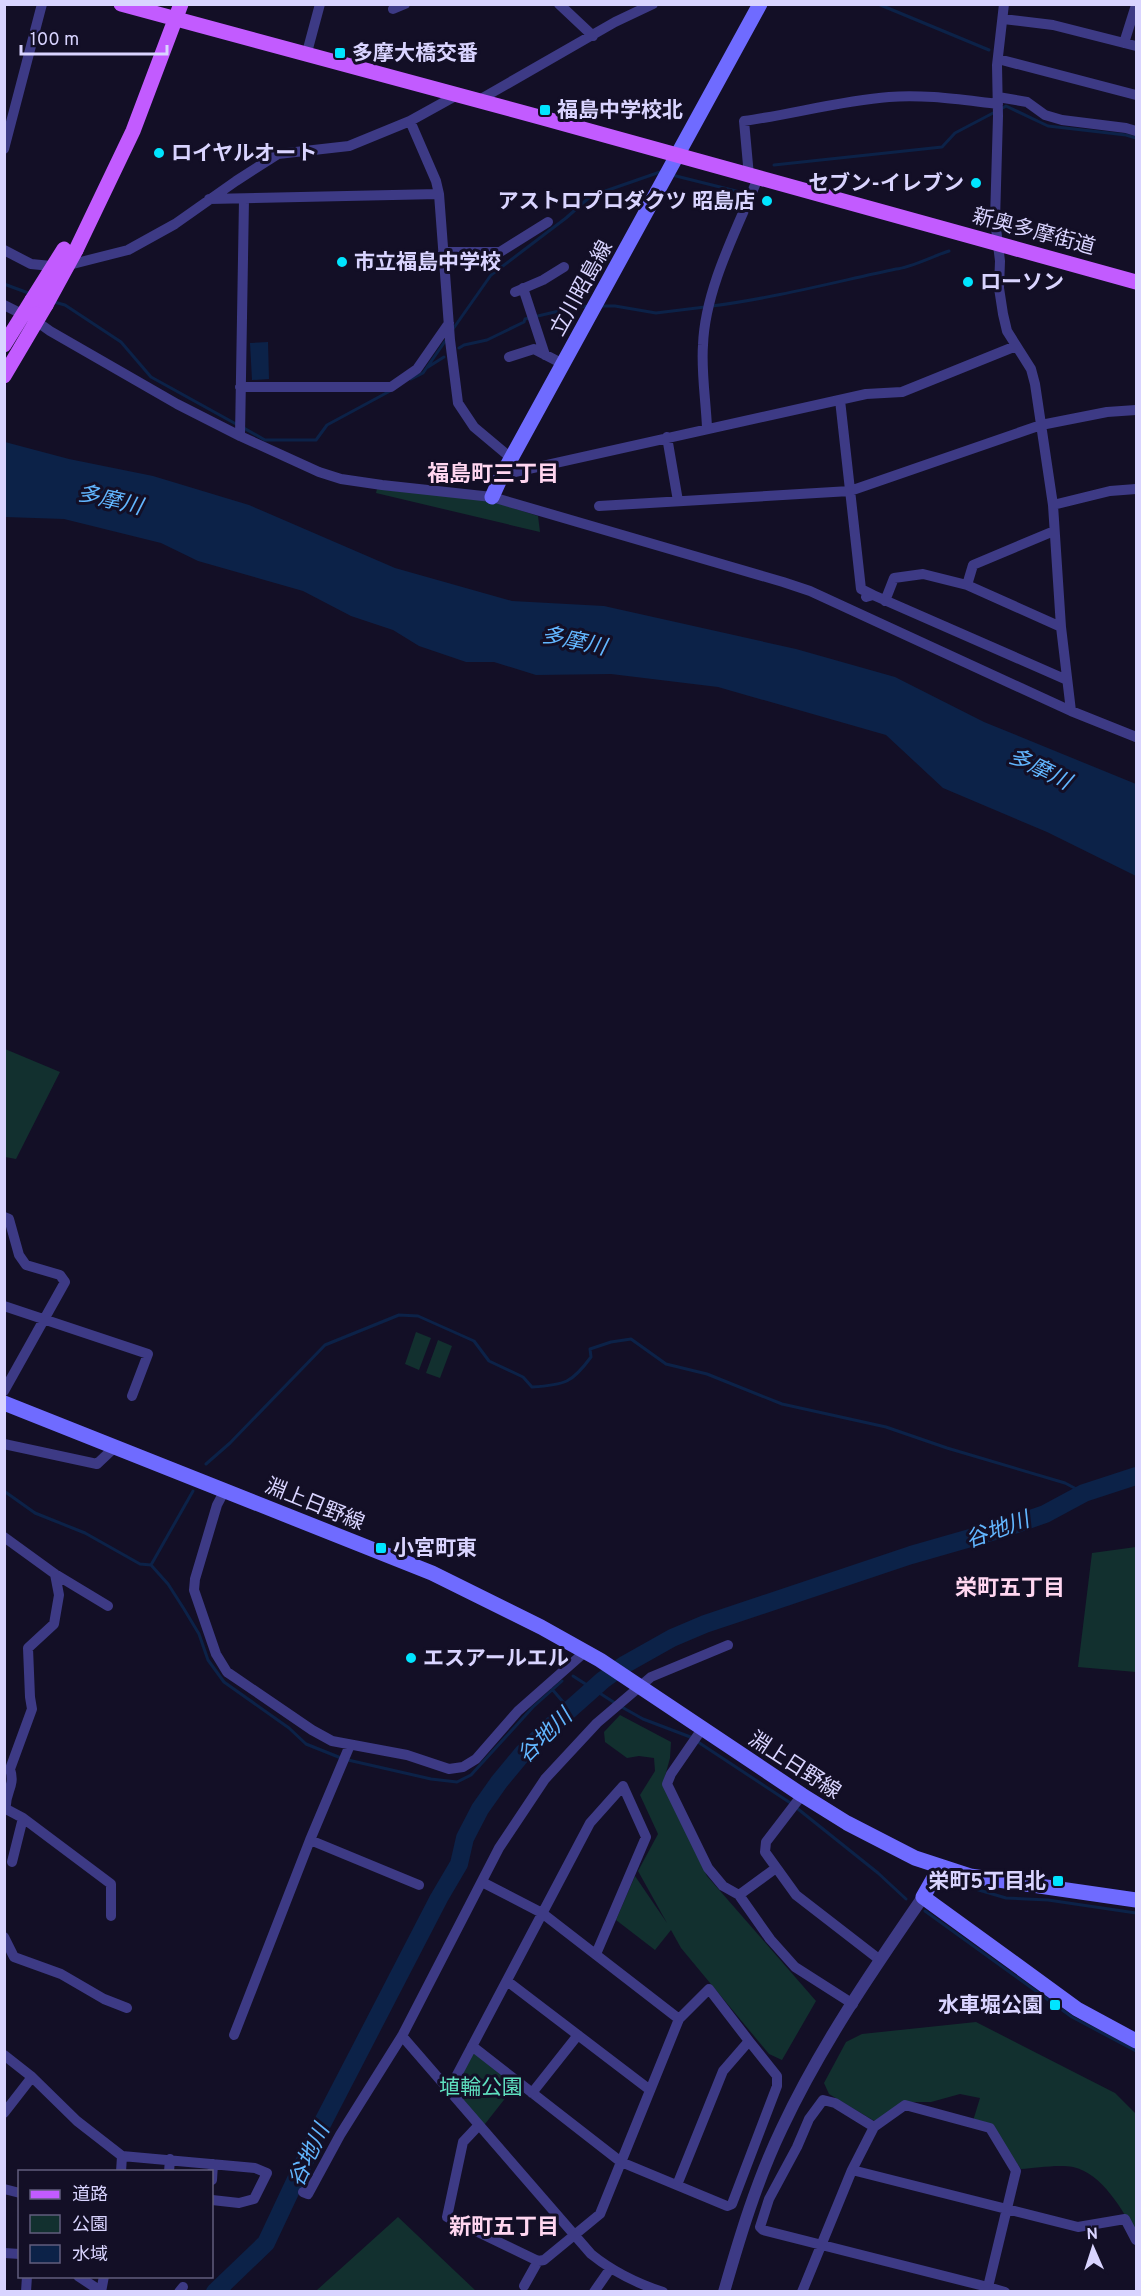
<svg xmlns="http://www.w3.org/2000/svg" width="1141" height="2296" viewBox="0 0 1141 2296" font-family="Overpass,'Noto Sans JP',sans-serif">
	<rect width="100%" height="100%" fill="#130f26"/>
	<path fill="#12302f" d="M 377,489 L 488,500 L 538,516 L 540,532 L 376,493 Z
		M 5,1049 L 60,1072 L 16,1159 L 5,1157 Z
		M 416,1332 L 431,1338 L 419,1370 L 405,1364 Z
		M 438,1340 L 452,1346 L 440,1378 L 426,1373 Z
		M 1136,1547 L 1136,1672 L 1078,1667 L 1092,1553 Z
		M 620,1715 L 671,1742 L 670,1758 L 664,1780 L 707,1876 L 816,2001 L 782,2060 L 769,2054 L 681,1948 L 671,1930 L 655,1950 L 616,1920 L 635,1876 L 667,1923 L 638,1871 L 658,1834 L 640,1795 L 655,1771 L 654,1758 L 639,1756 L 627,1758 L 605,1742 L 604,1732 Z
		M 976,2022 L 1115,2093 L 1136,2114 L 1136,2234 C 1123,2211 1102,2173 1073,2167 C 1059,2164 1035,2168 1021,2169 L 991,2126 L 973,2121 L 980,2098 L 960,2094 L 931,2102 L 906,2102 L 876,2122 L 829,2094 L 824,2083 L 846,2042 L 862,2034 Z
		M 472,2046 L 518,2082 L 481,2129 L 449,2090 Z
		M 398,2217 L 476,2291 L 317,2290 Z"/>
	<path fill="#0c2248" d="M 268,342 L 269,379 L 252,380 L 250,343 Z
		M 5,442 L 69,459 L 153,476 L 249,505 L 395,568 L 512,601 L 604,606 L 796,649 L 895,677 L 984,722 L 1136,784 L 1136,876 L 1047,832 L 943,788 L 886,735 L 718,687 L 611,674 L 536,675 L 494,662 L 466,662 L 419,646 L 393,630 L 351,616 L 303,591 L 198,561 L 161,543 L 64,519 L 5,517 Z"/>
	<g fill="none" stroke-linecap="round" stroke-linejoin="round">
		<path stroke="#0c2248" stroke-width="3" d="M 878,4 L 989,50
			M 1001,109 L 1006,106 L 1048,126 L 1126,135 L 1136,138
			M 774,165 L 942,147 L 955,133 L 995,112
			M 672,175 L 744,193
			M 4,284 L 31,294
			M 54,302 L 65,305 L 121,342 L 151,377 L 236,424
			M 602,306 L 615,306 L 656,313 L 705,307
			M 712,306 C 774,298 835,282 896,269 C 910,268 933,256 949,251
			M 453,329 L 491,275 L 566,218 L 591,196 L 660,172 L 663,172
			M 459,348 L 464,345 L 487,340 L 524,322 L 525,319 L 576,307 L 589,306
			M 428,367 L 444,357
			M 411,379 L 423,373 L 446,340
			M 242,427 L 265,440 L 316,440 L 327,425 L 390,391
			M 206,1464 L 230,1443 L 325,1345 L 399,1315 L 418,1316 L 474,1341 L 489,1361 L 523,1377 L 532,1387 C 565,1385 572,1383 591,1357 L 590,1349 L 611,1342 L 631,1339 L 666,1364 L 707,1374 L 782,1404 L 886,1427 L 947,1448 L 1065,1483 L 1084,1493
			M 4,1491 L 35,1513 L 85,1533 L 140,1564 L 151,1565
			M 151,1565 L 168,1584 L 184,1609 L 199,1634 L 208,1660 L 224,1682 L 289,1728 L 306,1744 L 341,1758
			M 151,1565 L 193,1491
			M 573,1676 L 615,1703
			M 552,1689 L 569,1709
			M 620,1706 L 643,1719 L 693,1738
			M 698,1742 L 792,1804
			M 348,1760 L 431,1779 L 457,1782 L 471,1775 L 533,1707 L 562,1681
			M 798,1809 L 878,1873 L 906,1899
			M 955,1883 L 1006,1898 L 1048,1900 L 1136,1913
			M 925,1911 L 1072,2017 L 1136,2051
			M 225,2282 L 230,2292"/>
		<path stroke="#0c2248" stroke-width="18" d="M 215,2292 L 266,2243 L 323,2122 L 439,1898 L 459,1864 L 465,1838 L 480,1809 L 499,1782 L 523,1753 L 549,1728 L 603,1680 L 624,1665 L 672,1638 L 705,1624 L 911,1555 L 1005,1528 L 1045,1514 L 1084,1493 L 1136,1476"/>
		<path stroke="#3d3a85" stroke-width="10" d="M 559,4 L 593,36
			M 1004,4 L 997,65 L 998,116 L 995,220 L 1000,261 L 999,288 L 1003,314 L 1007,331 L 1031,369 L 1035,384 L 1053,505 L 1061,627 L 1071,711
			M 393,9 L 405,4
			M 1003,19 L 1053,25 L 1136,46
			M 1124,43 L 1136,5
			M 306,56 L 320,4
			M 998,59 L 1136,95
			M 457,95 L 410,121 L 436,181 L 439,194 L 450,340 L 458,403 L 474,427 L 511,458
			M 998,97 L 1027,102 L 1045,115 L 1062,120 L 1126,128 L 1136,131
			M 479,100 L 615,22 L 653,4
			M 4,149 L 42,4
			M 749,176 L 744,121 C 793,114 840,101 889,97 C 925,94 962,100 998,104
			M 209,199 L 439,194
			M 4,250 L 31,264 L 61,267 L 128,250 L 175,224 L 236,181 L 278,154 L 349,146 L 410,121
			M 443,252 L 500,252 L 548,222
			M 523,288 L 545,355
			M 515,292 L 543,280 L 564,267
			M 4,305 L 22,314
			M 36,321 L 50,331 L 177,404 L 240,436 L 319,472 L 341,479 L 382,485 L 492,497 L 783,582 L 810,591 L 1071,711 L 1136,737
			M 509,357 L 534,349 L 563,364
			M 240,387 L 391,387 L 417,369 L 449,323
			M 840,400 L 861,589 L 873,595
			M 707,428 C 706,401 701,372 703,345 C 705,289 737,229 758,178
			M 240,436 L 244,199
			M 667,437 L 678,501
			M 502,475 L 866,394 L 902,392 L 1016,346
			M 1053,505 L 1110,491 L 1136,489
			M 599,506 L 850,491 L 1041,425 L 1107,412 L 1136,410
			M 1054,531 L 973,565 L 967,585 L 1061,627
			M 866,597 L 873,595 L 1067,680
			M 885,601 L 894,578 L 923,574 L 967,585
			M 4,1217 L 9,1219 L 19,1255 L 26,1265 L 60,1275 L 65,1282 L 4,1391
			M 4,1306 L 148,1354 L 132,1396
			M 4,1444 L 97,1464 L 115,1447
			M 225,1490 L 217,1505 L 195,1579 L 194,1590 L 216,1654 L 227,1672 L 312,1730 L 332,1741 L 407,1755 L 449,1769 L 463,1767 L 476,1759 L 518,1711 L 586,1651
			M 4,1537 L 55,1574 L 108,1606
			M 55,1574 L 59,1595 L 54,1624 L 28,1648 L 30,1697 L 32,1709 L 10,1769 C 16,1787 4,1793 6,1809 L 23,1818 L 111,1884 L 111,1916
			M 702,1729 L 671,1774 L 667,1784 L 708,1868 L 723,1886 L 739,1895 L 770,1939 L 795,1967 L 853,2004
			M 802,1795 L 766,1842 L 765,1852 L 796,1895 L 880,1960
			M 310,1840 L 419,1885
			M 12,1862 L 23,1818
			M 482,1882 L 542,1913 L 679,2019
			M 739,1895 L 776,1868
			M 4,1937 L 14,1957 L 61,1974 L 104,1999 L 127,2008
			M 507,1981 L 650,2090
			M 234,2035 L 310,1840 L 350,1745
			M 402,2036 L 591,2254 C 613,2272 636,2283 663,2292
			M 472,2046 L 621,2162 L 727,2206 L 732,2204 L 777,2086 L 777,2076 L 749,2041
			M 4,2055 L 32,2077 L 77,2121 L 122,2156 L 255,2168 L 267,2173 L 254,2199 L 239,2203 L 212,2200
			M 449,2090 L 590,1823 L 623,1786 L 646,1837 L 596,1954
			M 532,2093 L 578,2035
			M 4,2113 L 32,2077
			M 479,2125 L 463,2142 L 447,2217 L 538,2261 L 544,2260 L 600,2214 L 679,2019 L 709,1989 L 749,2041 L 723,2071 L 677,2185
			M 852,2170 L 1078,2227 L 1125,2219 L 1136,2240
			M 121,2172 L 122,2156
			M 169,2172 L 170,2159
			M 212,2180 L 213,2164
			M 4,2189 L 20,2193
			M 303,2192 L 308,2194 L 340,2135 L 402,2036 L 499,1848 L 545,1779 L 597,1723 L 651,1677 L 728,1645
			M 4,2253 L 20,2254
			M 78,2276 L 99,2290
			M 524,2286 L 538,2261
			M 26,2292 L 27,2276
			M 101,2292 L 104,2276
			M 179,2292 L 183,2287
			M 594,2292 L 610,2269
			M 802,2292 L 852,2170 L 874,2127
			M 987,2292 L 988,2287 L 1016,2171 L 990,2128 L 905,2105 L 874,2127 L 835,2103 L 823,2100 L 809,2119 L 797,2147 L 769,2199 L 760,2227 L 763,2230 L 988,2287 L 1005,2292"/>
		<path stroke="#3d3a85" stroke-width="12" d="M 724,2292 C 740,2236 757,2180 782,2128 C 820,2047 872,1971 923,1897"/>
		<path stroke="#6f6bff" stroke-width="15" d="M 492,497 L 502,475 L 760,4
			M 4,1403 L 432,1573 L 541,1627 L 600,1660 L 802,1795 L 847,1823 L 915,1858 L 970,1876 L 1136,1900
			M 940,1867 L 923,1897 L 1077,2009 L 1136,2041"/>
		<path stroke="#c25bff" stroke-width="15" d="M 121,4 L 543,118 L 1136,282
			M 76,250 L 133,131 L 181,4
			M 4,345 L 32,300
			M 4,376 L 46,305"/>
		<path stroke="#c25bff" stroke-width="15" d="M 32,300 L 64,249
			M 46,305 L 76,250"/>
	</g>
	<g fill="#00e5ff" stroke="#130f26" stroke-width="2">
		<rect x="334" y="47" width="12" height="12" rx="3"/>
		<rect x="539" y="104" width="12" height="12" rx="3"/>
		<circle cx="159" cy="153" r="6"/>
		<circle cx="976" cy="183" r="6"/>
		<circle cx="767" cy="201" r="6"/>
		<circle cx="342" cy="262" r="6"/>
		<circle cx="968" cy="282" r="6"/>
		<rect x="375" y="1542" width="12" height="12" rx="3"/>
		<circle cx="411" cy="1658" r="6"/>
		<rect x="1052" y="1875" width="12" height="12" rx="3"/>
		<rect x="1049" y="1999" width="12" height="12" rx="3"/>
	</g>
	<g text-anchor="middle" stroke-width="6" stroke-linejoin="round" paint-order="stroke">
		<g font-size="21" font-weight="bold" fill="#d9d4ff" stroke="#130f26" text-anchor="start">
			<text x="352" y="60">多摩大橋交番</text>
			<text x="557" y="117">福島中学校北</text>
			<text x="171" y="160">ロイヤルオート</text>
			<text x="964" y="190" text-anchor="end">セブン-イレブン</text>
			<text x="755" y="208" text-anchor="end">アストロプロダクツ 昭島店</text>
			<text x="354" y="269">市立福島中学校</text>
			<text x="980" y="289">ローソン</text>
			<text x="393" y="1555">小宮町東</text>
			<text x="423" y="1665">エスアールエル</text>
			<text x="1046" y="1888" text-anchor="end">栄町5丁目北</text>
			<text x="1043" y="2012" text-anchor="end">水車堀公園</text>
		</g>
		<g font-size="21" fill="#d9d4ff" stroke="#130f26">
			<text transform="translate(1034 231) rotate(15)" y="7">新奥多摩街道</text>
			<text transform="translate(581 288) rotate(-61)" y="7">立川昭島線</text>
			<text transform="translate(315 1504) rotate(22)" y="7">淵上日野線</text>
			<text transform="translate(795 1765) rotate(33)" y="7">淵上日野線</text>
		</g>
		<g font-size="21" fill="#5fe0c0" stroke="#130f26">
			<text x="481" y="2094">埴輪公園</text>
		</g>
		<g font-size="22" font-weight="bold" fill="#ffd6f0" stroke="#130f26">
			<text x="493" y="481">福島町三丁目</text>
			<text x="1010" y="1595">栄町五丁目</text>
			<text x="504" y="2234">新町五丁目</text>
		</g>
		<g font-size="22" font-style="italic" fill="#62b6ff" stroke="#130f26">
			<text transform="translate(110 499) rotate(13)" y="8">多摩川</text>
			<text transform="translate(574 640) rotate(12)" y="8">多摩川</text>
			<text transform="translate(1040 768) rotate(26)" y="8">多摩川</text>
			<text transform="translate(997 1529) rotate(-20)" y="8">谷地川</text>
			<text transform="translate(544 1735) rotate(-45)" y="8">谷地川</text>
			<text transform="translate(308 2155) rotate(-65)" y="8">谷地川</text>
		</g>
	</g>
	<rect width="1141" height="2296" fill="none" stroke="#d9d4ff" stroke-width="12"/>
	<rect x="18" y="2170" width="195" height="108" fill="#130f26" stroke="#625e7d" stroke-width="1.5"/>
	<rect x="30" y="2190" width="30" height="9" fill="#c25bff" stroke="#625e7d" stroke-width="1.5"/>
	<text x="72" y="2200" font-size="18" fill="#d9d4ff">道路</text>
	<rect x="30" y="2215" width="30" height="18" fill="#12302f" stroke="#625e7d" stroke-width="1.5"/>
	<text x="72" y="2230" font-size="18" fill="#d9d4ff">公園</text>
	<rect x="30" y="2245" width="30" height="18" fill="#0c2248" stroke="#625e7d" stroke-width="1.5"/>
	<text x="72" y="2260" font-size="18" fill="#d9d4ff">水域</text>
	<g transform="translate(1093 2248) rotate(357)" stroke="#130f26" stroke-width="4.5" paint-order="stroke">
	<path d="M0-4.5L10 22L0 15L-10 22Z" fill="#d9d4ff"/>
	<text y="-9" font-size="16" font-weight="bold" text-anchor="middle" fill="#d9d4ff">N</text>
	</g>
	<path d="M21 45v9h146v-9" fill="none" stroke="#d9d4ff" stroke-width="3"/>
	<text x="30" y="45" font-size="18" fill="#d9d4ff" stroke="#130f26" stroke-width="4.5" paint-order="stroke">100 m</text>
</svg>
